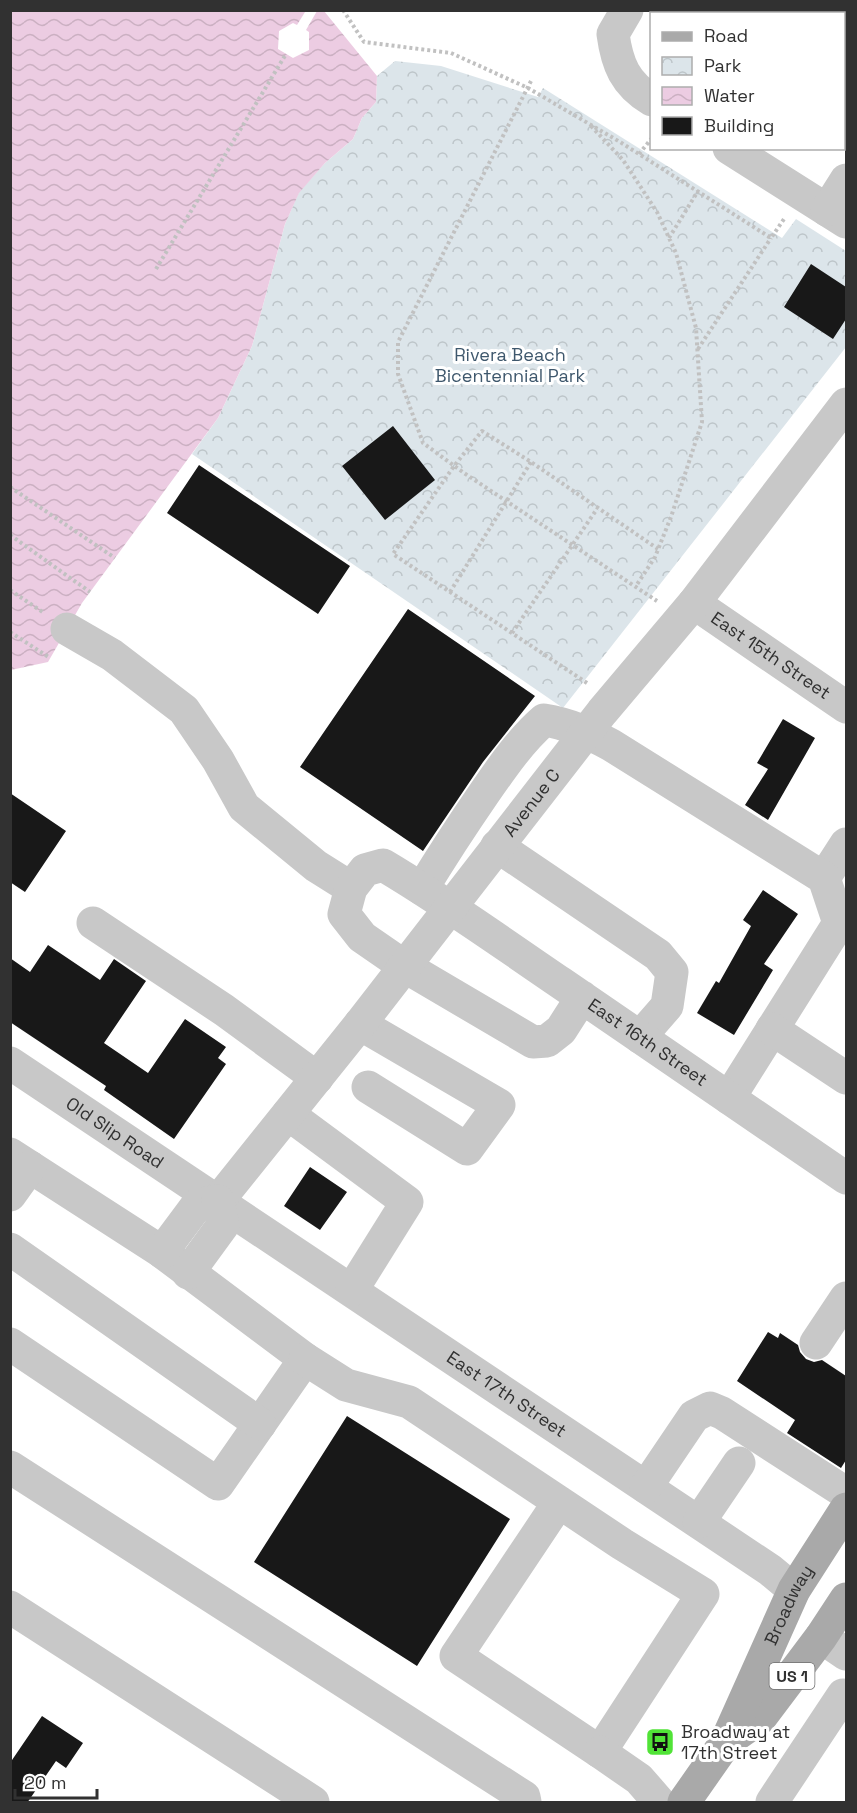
<svg xmlns="http://www.w3.org/2000/svg" width="857" height="1813" viewBox="0 0 857 1813" font-family="'Space Grotesk',sans-serif">
	<defs>
		<pattern id="park-crowns" width="20" height="18" patternUnits="userSpaceOnUse" patternTransform="scale(1.5)"><rect width="20" height="18" fill="#dce5ea"/><path d="M2 6a3 3 0 1 1 6 0M12 15a3 3 0 1 1 6 0" fill="none" stroke="#bdc5c9"/></pattern>
		<pattern id="water-waves" width="16" height="10" patternUnits="userSpaceOnUse" patternTransform="scale(1.5)"><rect width="16" height="10" fill="#eccce2"/><path d="M0 5q4-4 8 0t8 0" fill="none" stroke="#cbb0c2"/></pattern>
	</defs>
	<rect width="100%" height="100%" fill="#fff"/>
	<path fill="url(#park-crowns)" d="M 395,61 L 441,66 L 538,97 L 543,88 L 782,238 L 796,219 L 846,251 L 846,347 L 563,708 L 192,454 L 218,418 L 252,346 L 285,224 L 299,192 L 325,163 L 353,139 L 362,118 L 376,102 L 377,76 Z"/>
	<path fill="url(#water-waves)" d="M 10,11 L 324,11 L 377,76 L 376,102 L 362,118 L 353,139 L 325,163 L 299,193 L 285,224 L 252,346 L 218,418 L 82,603 L 48,662 L 11,670 Z"/>
	<path fill="#fff" d="M 303,11 L 317,11 L 306,30 L 309,32 L 309,50 L 293,58 L 278,49 L 279,31 L 293,23 L 297,25 L 305,12 Z"/>
	<path fill="#181818" d="M 811,264 L 846,287 L 846,319 L 833,339 L 784,307 Z
		M 393,426 L 435,480 L 385,520 L 342,466 Z
		M 199,465 L 350,566 L 318,614 L 167,513 Z
		M 408,609 L 535,696 L 483,762 L 423,851 L 300,767 Z
		M 783,719 L 815,738 L 768,820 L 745,805 L 768,769 L 757,763 Z
		M 10,793 L 66,831 L 25,892 L 10,882 Z
		M 763,890 L 798,914 L 764,964 L 773,970 L 734,1035 L 697,1013 L 716,981 L 719,983 L 751,926 L 743,920 Z
		M 48,945 L 100,980 L 114,959 L 146,981 L 104,1043 L 148,1073 L 185,1019 L 226,1047 L 218,1058 L 226,1064 L 174,1139 L 104,1090 L 106,1086 L 10,1022 L 10,958 L 30,972 Z
		M 310,1167 L 347,1192 L 320,1230 L 284,1206 Z
		M 768,1332 L 778,1338 L 780,1333 L 798,1345 L 800,1352 L 806,1359 L 814,1362 L 822,1360 L 846,1376 L 846,1460 L 841,1468 L 787,1433 L 795,1420 L 737,1381 Z
		M 347,1416 L 510,1519 L 417,1666 L 254,1562 Z
		M 42,1716 L 83,1743 L 66,1768 L 56,1761 L 27,1803 L 10,1803 L 10,1763 Z"/>
	<g fill="none" stroke-linecap="round" stroke-linejoin="round">
		<path stroke="#c1c1c1" stroke-width="4" stroke-dasharray="3 3" stroke-linecap="butt" d="M 343,10 L 364,42 L 451,53 L 528,88 L 620,142 L 771,238 L 784,219
			M 531,81 L 398,342 L 398,374 L 423,443 L 464,473 L 657,601
			M 591,126 L 623,160 L 657,212 L 676,253 L 696,328 L 702,422 L 671,517 L 655,557 L 636,586
			M 639,154 L 652,138
			M 669,238 L 698,191
			M 156,269 L 286,54
			M 698,349 L 771,238
			M 10,487 L 115,558
			M 10,535 L 90,592
			M 10,590 L 44,613
			M 450,592 L 531,462
			M 10,632 L 50,658
			M 512,633 L 597,509
			M 587,683 L 393,554 L 454,466 L 482,431 L 531,462 L 658,549"/>
		<g stroke="#c8c8c8" stroke-width="33">
			<path d="M 627,10 L 613,34 C 617,64 625,84 652,100"/>
			<path d="M 729,148 L 846,222"/>
			<path d="M 827,210 L 846,180"/>
			<path id="s1" d="M 694,603 L 846,707"/>
			<path d="M 67,629 L 112,655 L 184,710 L 218,760 L 244,807 L 316,866 L 351,888"/>
			<path d="M 497,846 L 658,955 L 672,972 L 667,1006 L 640,1037"/>
			<path d="M 824,878 L 846,844"/>
			<path d="M 422,889 C 442,856 463,824 485,792 C 503,766 521,740 544,720 C 569,724 589,733 611,745 L 824,878 L 839,923 L 729,1098"/>
			<path d="M 93,923 L 224,1010 L 317,1078"/>
			<path id="s2" d="M 582,997 L 561,1030 L 547,1041 L 533,1042 L 404,966 L 362,937 L 344,914 L 351,888 L 365,870 L 383,865 C 444,901 502,943 561,983 C 656,1048 751,1113 846,1178"/>
			<path d="M 360,1024 L 499,1105 L 467,1149 L 368,1087"/>
			<path d="M 772,1029 L 846,1078"/>
			<path id="s3" d="M 10,1063 L 770,1570 L 794,1590"/>
			<path d="M 288,1114 L 407,1202 L 352,1290"/>
			<path d="M 10,1154 L 162,1252 L 305,1359 L 218,1484 L 10,1344"/>
			<path d="M 10,1195 L 30,1167"/>
			<path id="s4" d="M 218,1201 L 360,1024 L 602,712 L 694,603 L 846,404"/>
			<path d="M 10,1249 L 260,1424"/>
			<path d="M 162,1252 L 197,1205 L 218,1201"/>
			<path d="M 188,1273 L 223,1225 L 218,1201"/>
			<path d="M 816,1343 L 846,1298"/>
			<path d="M 305,1359 L 346,1385 L 409,1402 L 622,1544 L 703,1594 L 600,1752 L 456,1656 L 559,1502"/>
			<path d="M 10,1467 L 524,1797 L 525,1802"/>
			<path d="M 646,1487 L 694,1416 L 710,1408 L 722,1413 L 846,1493"/>
			<path d="M 699,1522 L 739,1463"/>
			<path d="M 10,1607 L 313,1802"/>
			<path d="M 821,1637 L 846,1654"/>
			<path d="M 600,1752 L 639,1779 L 659,1802"/>
			<path d="M 772,1802 L 843,1695 L 846,1698"/>
		</g>
		<g stroke="#a9a9a9" stroke-width="33">
			<path d="M 727,1741 L 760,1718 L 821,1637 L 846,1599"/>
			<path id="s5" d="M 684,1802 L 726,1742 L 794,1590 L 846,1509"/>
		</g>
	</g>
	<defs>
		<g id="bus-square" transform="scale(1.5)"><rect x="-9" y="-9" width="18" height="18" rx="4" fill="#51e337" stroke="#fff"/><path d="M-5-6H5V4H4V6H2V4H-2V6H-4V4H-5ZM-3.5-4V0h7V-4ZM-3.5 1.2v1.5H-2V1.2ZM2 1.2v1.5H3.5V1.2Z" fill="#111"/></g>
	</defs>
	<g fill-rule="evenodd">
		<use href="#bus-square" x="660" y="1742"/>
	</g>
	<g text-anchor="middle" stroke-width="6" stroke-linejoin="round" paint-order="stroke">
		<rect fill="#fff" stroke="#6f6f6f" stroke-width="1.5" x="769.5" y="1663" width="45" height="26" rx="4.5"/>
		<g font-size="16" font-weight="bold" fill="#313131">
			<text x="792" y="1682">US 1</text>
		</g>
		<g font-size="18" fill="#3e576c" stroke="#fff">
			<text x="510" y="361">Rivera Beach<tspan x="510" dy="21">Bicentennial Park</tspan></text>
		</g>
		<g font-size="18" fill="#313131" stroke="#fff">
			<text dy="6" stroke="none"><textPath href="#s1" startOffset="93">East 15th Street</textPath></text>
			<text dy="6" stroke="none"><textPath href="#s4" startOffset="507">Avenue C</textPath></text>
			<text dy="6" stroke="none"><textPath href="#s2" startOffset="688">East 16th Street</textPath></text>
			<text dy="6" stroke="none"><textPath href="#s3" startOffset="126">Old Slip Road</textPath></text>
			<text dy="6" stroke="none"><textPath href="#s3" startOffset="597">East 17th Street</textPath></text>
			<text dy="6" stroke="none"><textPath href="#s5" startOffset="224">Broadway</textPath></text>
		</g>
		<g font-size="18" fill="#313131" stroke="#fff" text-anchor="start">
			<text x="681" y="1738">Broadway at<tspan x="681" dy="21">17th Street</tspan></text>
		</g>
	</g>
	<rect width="857" height="1813" fill="none" stroke="#313131" stroke-width="24"/>
	<rect x="650" y="12" width="195" height="138" fill="#ffffff" stroke="#adadad" stroke-width="1.5"/>
	<rect x="662" y="32" width="30" height="9" fill="#a9a9a9" stroke="#adadad" stroke-width="1.5"/>
	<text x="704" y="42" font-size="18" fill="#313131">Road</text>
	<rect x="662" y="57" width="30" height="18" fill="url(#park-crowns)" stroke="#adadad" stroke-width="1.5"/>
	<text x="704" y="72" font-size="18" fill="#313131">Park</text>
	<rect x="662" y="87" width="30" height="18" fill="url(#water-waves)" stroke="#adadad" stroke-width="1.5"/>
	<text x="704" y="102" font-size="18" fill="#313131">Water</text>
	<rect x="662" y="117" width="30" height="18" fill="#181818" stroke="#adadad" stroke-width="1.5"/>
	<text x="704" y="132" font-size="18" fill="#313131">Building</text>
	<path d="M15 1789v9h82v-9" fill="none" stroke="#313131" stroke-width="3"/>
	<text x="24" y="1789" font-size="18" fill="#313131" stroke="#ffffff" stroke-width="4.5" paint-order="stroke">20 m</text>
</svg>
